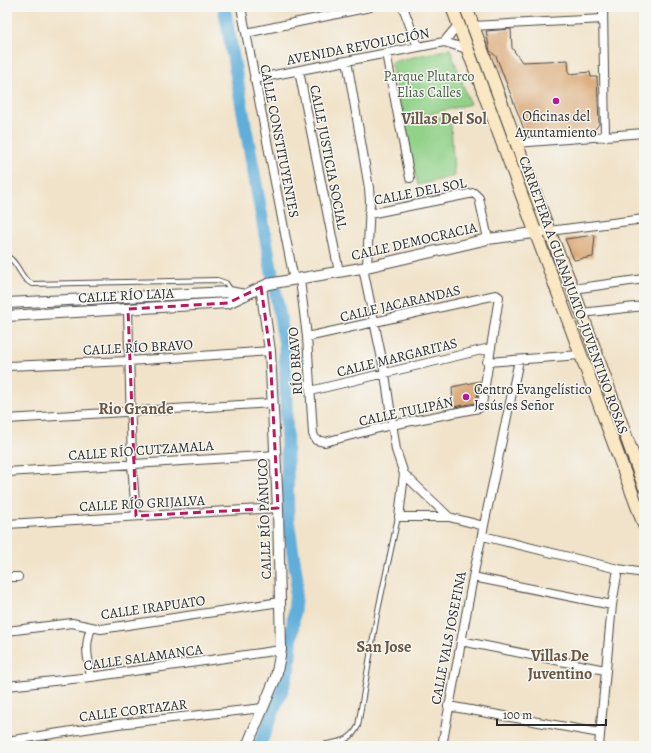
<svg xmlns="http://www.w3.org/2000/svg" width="651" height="753" viewBox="0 0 651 753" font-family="Alegreya,serif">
	<rect width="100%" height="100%" fill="#f6f6f2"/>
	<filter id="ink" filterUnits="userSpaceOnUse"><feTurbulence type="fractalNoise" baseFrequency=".025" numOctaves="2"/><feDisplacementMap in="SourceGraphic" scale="8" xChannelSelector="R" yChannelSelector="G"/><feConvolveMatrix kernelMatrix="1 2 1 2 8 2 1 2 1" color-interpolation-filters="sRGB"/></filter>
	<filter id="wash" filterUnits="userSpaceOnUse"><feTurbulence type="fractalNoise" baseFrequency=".012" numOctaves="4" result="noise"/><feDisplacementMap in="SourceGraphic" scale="16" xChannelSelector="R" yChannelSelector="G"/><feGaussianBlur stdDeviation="0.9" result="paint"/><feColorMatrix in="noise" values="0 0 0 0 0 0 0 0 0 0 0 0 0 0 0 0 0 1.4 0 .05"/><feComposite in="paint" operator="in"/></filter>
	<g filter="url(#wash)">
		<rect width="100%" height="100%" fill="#f1e3c9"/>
		<path fill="#91d188" stroke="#5e7e5a" d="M 450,49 L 470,104 L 402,121 L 391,62 Z
			M 449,115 L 451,124 L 454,176 L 418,185 L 404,125 Z"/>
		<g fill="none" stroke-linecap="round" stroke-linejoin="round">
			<path stroke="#5fadd9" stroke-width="13" d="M 224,7 L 285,345 L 288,520 L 297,579 L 289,667 L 283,688 L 259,746"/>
		</g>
		<g id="blocks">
			<path fill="#d9a56f" d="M 511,29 L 512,48 L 522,62 L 568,60 L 569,74 L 590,72 L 591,77 L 597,77 L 599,124 L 593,132 L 527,137 L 496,56 L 490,51 L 486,31 Z
				M 595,235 L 593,257 L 574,260 L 565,239 Z
				M 480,381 L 476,403 L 453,407 L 452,387 Z"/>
		</g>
	</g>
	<g filter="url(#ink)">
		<use href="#blocks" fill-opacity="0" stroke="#494743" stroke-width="1"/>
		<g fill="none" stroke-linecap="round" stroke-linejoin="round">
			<g stroke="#494743" stroke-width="6">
				<path id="service" d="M 7,256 C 19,262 20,280 33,284 L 217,280 L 226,283 L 232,292
					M 319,746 C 335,741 350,744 358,726 L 377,615 L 398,517"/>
			</g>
			<g stroke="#494743" stroke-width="10">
				<path id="minor" d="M 241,7 L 294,280
					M 403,7 L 418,47
					M 603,7 L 605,137
					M 472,26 L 603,19
					M 246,33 L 370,7
					M 444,42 L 458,25
					M 386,53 L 410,178
					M 347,61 L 369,188 L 370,202 L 367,267
					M 299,71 L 339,272
					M 254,79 L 444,42 L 467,49
					M 516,143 L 644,133
					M 369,214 L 474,193 L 479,198 L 488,239
					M 549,231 L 644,219
					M 363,268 L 385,374 L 396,450 L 404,474 L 449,517 L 484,526
					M 300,280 L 307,337 L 313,434 L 316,440 L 325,442 L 391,425 L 479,408 L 482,404 L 499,297 L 496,295 L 307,337
					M 573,289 L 644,279
					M 128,309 L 132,464 L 136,516
					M 581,313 L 644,306
					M 487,362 L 580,355
					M 7,366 L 129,361 L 270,351
					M 310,391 L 490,348
					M 7,419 L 273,403
					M 7,472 L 276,455
					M 404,474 L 399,517 L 449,517
					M 7,524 L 278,508
					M 483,536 L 618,569 L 644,573
					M 7,577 L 18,577
					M 473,577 L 612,605
					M 91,628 C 84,647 88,658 91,677
					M 7,631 L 72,623 L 101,629 L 280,602
					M 461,641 L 605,670
					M 7,686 L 91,677 L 281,650
					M 448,706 L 600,733
					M 7,741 L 118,724 L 263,708
					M 442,746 L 473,577 L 519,360
					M 599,746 L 612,605 L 618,569"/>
			</g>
			<g stroke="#494743" stroke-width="12">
				<path id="tertiary" d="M 7,303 L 229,292 L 245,295
					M 7,316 L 228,303 L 268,284 L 367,267 L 488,239 L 549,231
					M 247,746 L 276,677 L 281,650 L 278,508 L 270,351 L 261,287"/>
			</g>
			<g stroke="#494743" stroke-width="14">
				<path id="secondary" d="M 452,7 L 644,525
					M 466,7 L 549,231 L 573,289 L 644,486"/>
			</g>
			<use href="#service" stroke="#fff" stroke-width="4"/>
			<use href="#minor" stroke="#fff" stroke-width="8"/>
			<use href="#tertiary" stroke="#fff" stroke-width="10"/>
			<use href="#secondary" stroke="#fae7c3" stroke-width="12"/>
		</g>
	</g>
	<path fill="none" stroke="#c2185b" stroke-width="3" stroke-dasharray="8 5" stroke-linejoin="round" d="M 261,287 L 270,351 L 278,508 L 136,516 L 128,309 L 228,303 Z"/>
	<g fill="#b5179e" stroke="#f6f6f2" stroke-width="1.5">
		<circle cx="556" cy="101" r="4"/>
		<circle cx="466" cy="397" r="4"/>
	</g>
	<g text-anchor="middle" stroke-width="3" stroke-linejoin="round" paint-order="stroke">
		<g font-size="14" fill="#2b2b2b" stroke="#f6f6f2">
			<text transform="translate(358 46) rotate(-11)" y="5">AVENIDA REVOLUCIÓN</text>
			<text transform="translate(280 141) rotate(79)" y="5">CALLE CONSTITUYENTES</text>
			<text transform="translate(329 157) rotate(79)" y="5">CALLE JUSTICIA SOCIAL</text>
			<text transform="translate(420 191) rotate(-11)" y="5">CALLE DEL SOL</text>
			<text transform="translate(414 241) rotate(-13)" y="5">CALLE DEMOCRACIA</text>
			<text transform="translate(126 295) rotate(-3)" y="5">CALLE RÍO LAJA</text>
			<text transform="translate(574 295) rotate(70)" y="5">CARRETERA A GUANAJUATO-JUVENTINO ROSAS</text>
			<text transform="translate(400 303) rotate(-13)" y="5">CALLE JACARANDAS</text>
			<text transform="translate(138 347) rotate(-3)" y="5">CALLE RÍO BRAVO</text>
			<text transform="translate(397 357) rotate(-14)" y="5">CALLE MARGARITAS</text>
			<text transform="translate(295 361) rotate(-94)" y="5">RÍO BRAVO</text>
			<text transform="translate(406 411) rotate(-12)" y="5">CALLE TULIPÁN</text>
			<text transform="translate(141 450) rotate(-4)" y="5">CALLE RÍO CUTZAMALA</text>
			<text transform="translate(142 503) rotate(-3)" y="5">CALLE RÍO GRIJALVA</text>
			<text transform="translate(264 519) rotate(-92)" y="5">CALLE RÍO PÁNUCO</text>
			<text transform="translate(153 607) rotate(-8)" y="5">CALLE IRAPUATO</text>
			<text transform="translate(448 638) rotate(-79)" y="5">CALLE VALS JOSEFINA</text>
			<text transform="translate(143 657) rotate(-8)" y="5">CALLE SALAMANCA</text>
			<text transform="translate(133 710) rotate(-7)" y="5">CALLE CORTAZAR</text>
		</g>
		<g font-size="14" fill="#4a5d47" stroke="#f6f6f2">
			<text x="429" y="81">Parque Plutarco<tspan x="429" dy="16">Elias Calles</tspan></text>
		</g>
		<g font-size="14" fill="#2b2b2b" stroke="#f6f6f2">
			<text x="556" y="121">Oficinas del<tspan x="556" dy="16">Ayuntamiento</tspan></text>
			<text x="474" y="394" text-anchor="start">Centro Evangelístico<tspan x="474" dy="16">Jesús es Señor</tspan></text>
		</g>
		<g font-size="16" font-weight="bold" fill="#685643" stroke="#f6f6f2">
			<text x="444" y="124">Villas Del Sol</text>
			<text x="136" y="414">Rio Grande</text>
			<text x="384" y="652">San Jose</text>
			<text x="560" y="661">Villas De<tspan x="560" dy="18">Juventino</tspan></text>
		</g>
	</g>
	<rect width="651" height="753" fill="none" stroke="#f6f6f2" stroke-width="24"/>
	<path d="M497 719v6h109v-6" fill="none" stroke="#2b2b2b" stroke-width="2"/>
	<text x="503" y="719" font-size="12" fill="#2b2b2b" stroke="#f6f6f2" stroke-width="3" paint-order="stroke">100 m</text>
</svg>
